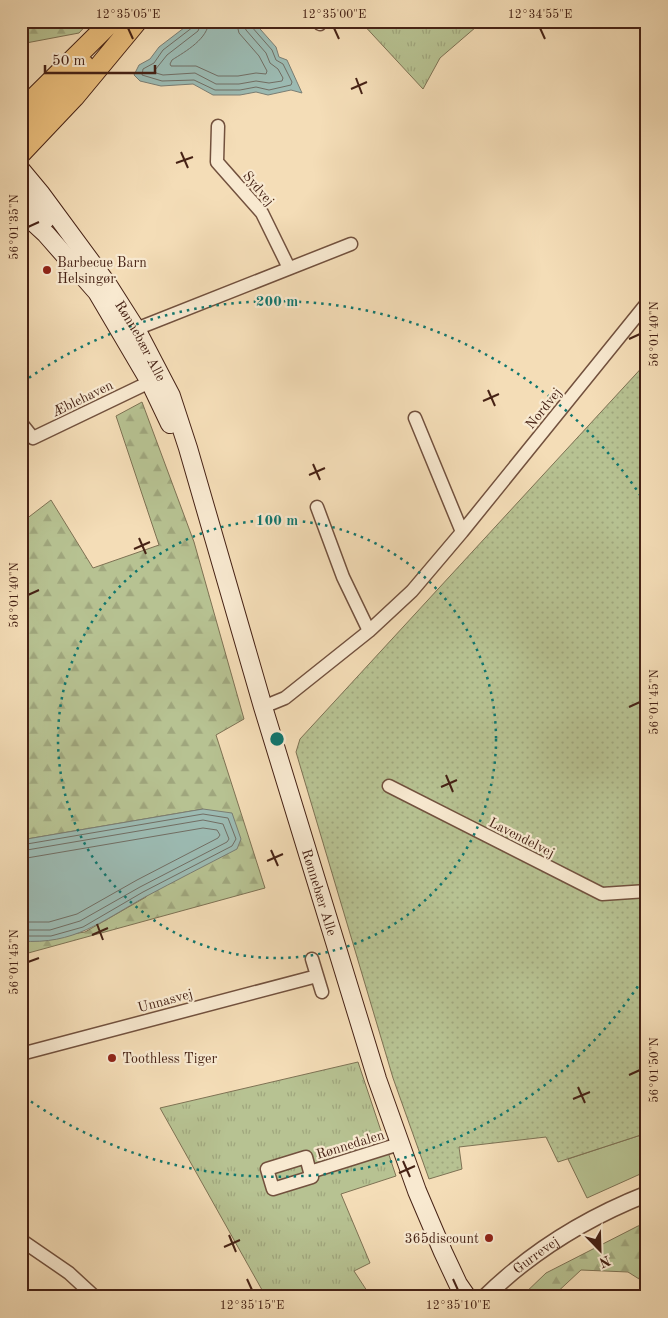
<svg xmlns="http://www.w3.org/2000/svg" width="668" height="1318" viewBox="0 0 668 1318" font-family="'Old Standard TT',serif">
	<defs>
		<pattern id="grass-tufts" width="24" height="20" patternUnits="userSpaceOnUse" patternTransform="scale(1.25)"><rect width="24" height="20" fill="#b7c292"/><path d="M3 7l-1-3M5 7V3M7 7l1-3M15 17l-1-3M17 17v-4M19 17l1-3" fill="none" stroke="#9fa67d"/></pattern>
		<pattern id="forest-firs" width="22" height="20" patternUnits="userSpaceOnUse" patternTransform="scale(1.25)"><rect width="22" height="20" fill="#b7c292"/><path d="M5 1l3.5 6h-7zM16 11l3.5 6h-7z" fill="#9fa67d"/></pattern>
		<pattern id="garden-dots" width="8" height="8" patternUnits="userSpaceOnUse" patternTransform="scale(1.25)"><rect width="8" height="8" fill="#b7c292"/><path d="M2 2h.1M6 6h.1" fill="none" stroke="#9fa67d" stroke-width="1.8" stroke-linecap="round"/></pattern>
	</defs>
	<rect width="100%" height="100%" fill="#f4ddb7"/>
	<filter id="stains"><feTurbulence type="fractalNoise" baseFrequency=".004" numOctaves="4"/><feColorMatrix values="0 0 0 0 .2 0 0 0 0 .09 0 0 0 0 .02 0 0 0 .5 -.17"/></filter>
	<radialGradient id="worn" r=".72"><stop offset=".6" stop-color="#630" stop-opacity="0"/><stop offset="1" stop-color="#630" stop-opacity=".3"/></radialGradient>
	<path fill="url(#grass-tufts)" stroke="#7e7254" d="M 360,21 L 483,21 L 440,58 L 423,89 Z
		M 358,1062 L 396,1176 L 341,1194 L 370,1263 L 354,1271 L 371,1297 L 266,1297 L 160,1108 Z"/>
	<path fill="url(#forest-firs)" stroke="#7e7254" d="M 21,21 L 90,21 L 79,33 L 26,43 L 21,40 Z
		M 142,402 L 194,542 L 244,719 L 216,735 L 265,888 L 21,955 L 21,941 L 27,941 L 85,932 L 146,897 L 203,809 L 21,840 L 21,523 L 51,500 L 93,568 L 159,545 L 116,416 Z
		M 647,1224 L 647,1284 L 628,1272 L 581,1270 L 552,1297 L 521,1297 L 546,1273 L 638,1226 Z"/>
	<path fill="#b7c292" stroke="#7e7254" d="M 647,1133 L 647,1171 L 587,1198 L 568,1159 Z"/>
	<path fill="url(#garden-dots)" stroke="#7e7254" d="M 647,362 L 647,1133 L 558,1162 L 546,1137 L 459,1147 L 462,1169 L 429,1179 L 393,1078 L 296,752 L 300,739 Z"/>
	<path fill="#9cbbb3" stroke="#7a7e74" d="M 193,21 L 253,21 L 276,47 L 279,57 L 287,60 L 302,93 L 291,90 L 268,95 L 256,92 L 240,95 L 213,95 L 193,84 L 161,86 L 140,81 L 134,75 L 139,65 L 150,59 L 159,47 Z
		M 203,809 L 232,813 L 241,839 L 237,849 C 206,865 175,881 145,897 C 102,921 74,945 21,941 L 21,840 Z"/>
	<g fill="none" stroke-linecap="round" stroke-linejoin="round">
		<path stroke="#716e64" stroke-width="1" d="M 195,21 L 193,27 L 163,50 L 154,63 L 143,69 L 142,75 L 162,81 L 194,80 L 215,90 L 240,90 L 256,87 L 269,90 L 291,85 L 292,82 L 283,64 L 276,60 L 272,50 L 251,26 L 250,21
			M 202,21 L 198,31 L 167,55 L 155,70 L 156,73 L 163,75 L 195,73 L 216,84 L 239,84 L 256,81 L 269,83 L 282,81 L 283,78 L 278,69 L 270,63 L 266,53 L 246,30 L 243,21
			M 209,21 C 208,39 186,51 172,60 L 170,64 L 171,66 L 196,66 L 218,76 L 238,76 L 256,73 L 266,74 L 267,71 L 259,56 L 239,33 L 236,21
			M 21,845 L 203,814 L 228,818 L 236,839 L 232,846 L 143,892 L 83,927 L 51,936 L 21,936
			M 21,851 L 203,820 L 223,824 L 229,839 L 227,842 L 140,887 L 80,921 L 50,930 L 21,930
			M 21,859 L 203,828 L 217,830 L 220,835 L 218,838 L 137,880 L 77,914 L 49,922 L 21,922"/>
		<g stroke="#72513e" stroke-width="15">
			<path id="minor" d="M 318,21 L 320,24
				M 218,126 L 217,162 L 262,213 L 289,268
				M 136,329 L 351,244
				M 415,418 L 462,532
				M 21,423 L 33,438 L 156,379
				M 317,507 L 343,577 L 369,631
				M 263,707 L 285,698 L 369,631 L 412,591 L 462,532 L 647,303
				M 389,786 L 602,894 L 647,891
				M 312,959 L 322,992
				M 21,1054 L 317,976
				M 310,1172 L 306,1157 L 267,1169 L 273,1189 L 312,1177 L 310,1172 L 399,1144
				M 21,1240 L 69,1273 L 95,1297"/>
		</g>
		<g stroke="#72513e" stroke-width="18">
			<g id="tertiary">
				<path id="s1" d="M 485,1297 C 532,1251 586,1218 647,1194"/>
			</g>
		</g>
		<g stroke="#462215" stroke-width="20">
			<g id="secondary">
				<path id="s2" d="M 21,170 L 41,194 L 108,285 L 136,329 L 171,396 L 188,448 L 263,707 L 377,1079 L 417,1191 L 443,1252 L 458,1284 L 467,1297"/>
				<path d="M 21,193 L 45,220"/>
				<path d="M 21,211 L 46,234 L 97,292 L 150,382 L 170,424"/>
			</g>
		</g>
		<g stroke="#462215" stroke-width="22">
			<path id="primary" d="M 21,111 L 112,21
				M 21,132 L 84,65
				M 21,153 L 74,97 L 137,21"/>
		</g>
		<use href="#minor" stroke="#f8e9d0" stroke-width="12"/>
		<use href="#tertiary" stroke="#f8e9d0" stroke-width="15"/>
		<use href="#secondary" stroke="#f8e9d0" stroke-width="18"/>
		<use href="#primary" stroke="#eabe7c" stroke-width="20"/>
	</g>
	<path fill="none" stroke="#462215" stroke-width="2" d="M 128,28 L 133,39M 334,28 L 339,39M 540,28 L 545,39M 356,78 L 362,94M 351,89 L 367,82M 181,152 L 188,168M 176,163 L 193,157M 28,227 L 39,222M 629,339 L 640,334M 488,390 L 495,406M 483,401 L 499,394M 313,464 L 320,480M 309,475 L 325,468M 139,538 L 146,554M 134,549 L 150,542M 28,595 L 39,590M 629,707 L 640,702M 446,775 L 453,792M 441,787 L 457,780M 271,850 L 278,866M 267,861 L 283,854M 97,924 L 103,940M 92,935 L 108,928M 28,962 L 39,958M 629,1075 L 640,1070M 578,1087 L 585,1103M 573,1099 L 590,1092M 403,1161 L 410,1177M 399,1173 L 415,1166M 229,1235 L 236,1252M 224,1247 L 240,1240M 247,1279 L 252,1290M 453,1279 L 458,1290"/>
	<g fill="none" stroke="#0f766e" stroke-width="2.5" stroke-dasharray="2.5 5">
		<circle cx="277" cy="739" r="219"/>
		<path d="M646 974A438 438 0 0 1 23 1096M23 382A438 438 0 0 1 646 504"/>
	</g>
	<g fill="#8f2418" stroke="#f8e9d0" stroke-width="2">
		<circle cx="47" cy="270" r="5"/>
		<circle cx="112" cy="1058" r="5"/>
		<circle cx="489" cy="1238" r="5"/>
	</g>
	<g text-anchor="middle" stroke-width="4.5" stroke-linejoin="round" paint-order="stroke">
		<g font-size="14" fill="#462215" stroke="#f8e9d0">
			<text transform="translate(259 188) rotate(50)" y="5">Sydvej</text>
			<text dy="5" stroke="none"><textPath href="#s2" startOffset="209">Rønnebær Alle</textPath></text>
			<text transform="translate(82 398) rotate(-26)" y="5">Æblehaven</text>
			<text transform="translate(543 408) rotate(-51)" y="5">Nordvej</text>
			<text transform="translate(522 837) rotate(27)" y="5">Lavendelvej</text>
			<text dy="5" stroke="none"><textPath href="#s2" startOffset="790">Rønnebær Alle</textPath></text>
			<text transform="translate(165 1000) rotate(-15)" y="5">Unnasvej</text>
			<text transform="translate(350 1144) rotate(-17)" y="5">Rønnedalen</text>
			<text dy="5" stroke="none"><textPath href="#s1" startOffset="66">Gurrevej</textPath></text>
		</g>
		<g font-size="14" fill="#462215" stroke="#f8e9d0" text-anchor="start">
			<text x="57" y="267">Barbecue Barn<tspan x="57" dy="16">Helsingør</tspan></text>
			<text x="122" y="1063">Toothless Tiger</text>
			<text x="479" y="1243" text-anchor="end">365discount</text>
		</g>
	</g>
	<circle cx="277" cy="739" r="8" fill="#0f766e" stroke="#f8e9d0" stroke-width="2.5"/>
	<g font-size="15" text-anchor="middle" font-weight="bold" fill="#0f766e" stroke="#f8e9d0" stroke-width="4.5" stroke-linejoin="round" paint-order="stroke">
		<text x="277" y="306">200 m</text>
		<text x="277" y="525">100 m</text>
	</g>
	<rect width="668" height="1318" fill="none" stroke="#f4ddb7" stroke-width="55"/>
	<g transform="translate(600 1250) rotate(157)" stroke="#f8e9d0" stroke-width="4" paint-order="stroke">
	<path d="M0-4L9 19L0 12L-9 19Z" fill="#462215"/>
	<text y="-8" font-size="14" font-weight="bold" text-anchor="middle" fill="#462215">N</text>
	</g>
	<path d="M45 65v8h110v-8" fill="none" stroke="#462215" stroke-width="2.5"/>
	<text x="52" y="65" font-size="15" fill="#462215" stroke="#f8e9d0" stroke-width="4" paint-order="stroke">50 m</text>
	<rect x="28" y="28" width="612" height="1262" fill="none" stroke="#462215" stroke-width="2"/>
	<g font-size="12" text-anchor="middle" fill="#462215">
		<text x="128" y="18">12°35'05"E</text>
		<text x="334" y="18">12°35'00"E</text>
		<text x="540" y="18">12°34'55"E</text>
		<text transform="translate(14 227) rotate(-90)" y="4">56°01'35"N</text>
		<text transform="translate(654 334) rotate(-90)" y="4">56°01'40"N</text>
		<text transform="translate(14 595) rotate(-90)" y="4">56°01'40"N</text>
		<text transform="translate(654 702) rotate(-90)" y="4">56°01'45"N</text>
		<text transform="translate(14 962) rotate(-90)" y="4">56°01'45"N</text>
		<text transform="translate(654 1070) rotate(-90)" y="4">56°01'50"N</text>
		<text x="252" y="1309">12°35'15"E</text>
		<text x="458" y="1309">12°35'10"E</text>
	</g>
	<rect width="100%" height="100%" filter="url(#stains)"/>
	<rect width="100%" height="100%" fill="url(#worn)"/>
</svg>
